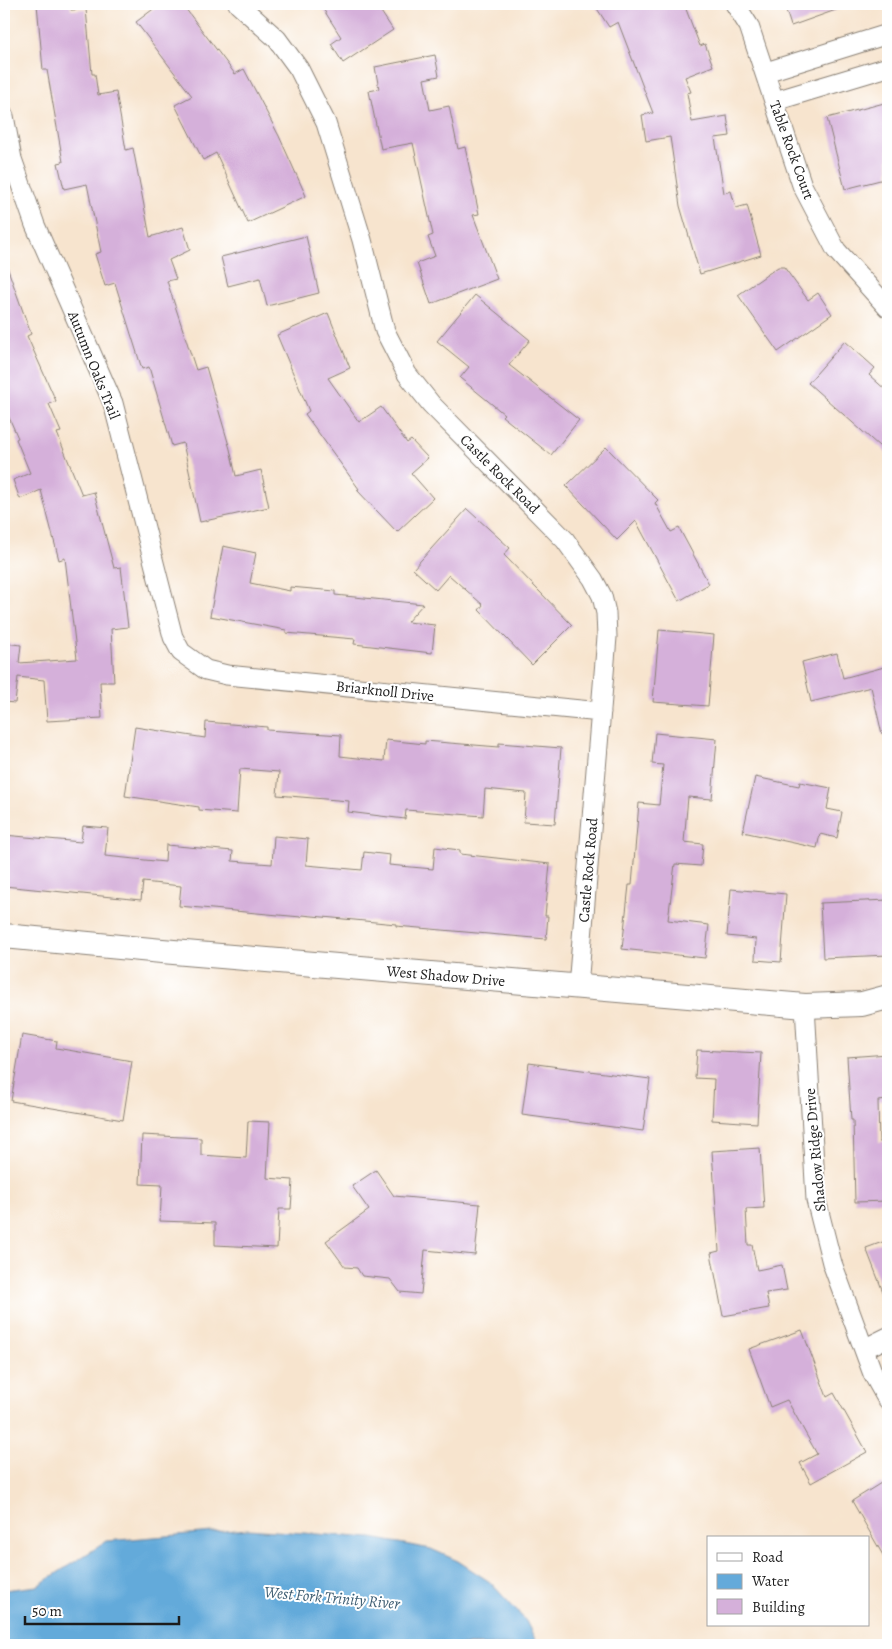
<svg xmlns="http://www.w3.org/2000/svg" width="892" height="1649" viewBox="0 0 892 1649" font-family="Alegreya,serif">
	<rect width="100%" height="100%" fill="#fff"/>
	<filter id="ink" filterUnits="userSpaceOnUse"><feTurbulence type="fractalNoise" baseFrequency=".02" numOctaves="2"/><feDisplacementMap in="SourceGraphic" scale="10" xChannelSelector="R" yChannelSelector="G"/><feConvolveMatrix kernelMatrix="1 2 1 2 8 2 1 2 1" color-interpolation-filters="sRGB"/></filter>
	<filter id="wash" filterUnits="userSpaceOnUse"><feTurbulence type="fractalNoise" baseFrequency=".0096" numOctaves="4" result="noise"/><feDisplacementMap in="SourceGraphic" scale="20" xChannelSelector="R" yChannelSelector="G"/><feGaussianBlur stdDeviation="1.12" result="paint"/><feColorMatrix in="noise" values="0 0 0 0 0 0 0 0 0 0 0 0 0 0 0 0 0 1.4 0 .05"/><feComposite in="paint" operator="in"/></filter>
	<g filter="url(#wash)">
		<rect width="100%" height="100%" fill="#f7e4ce"/>
		<path fill="#6cac6e" stroke="#446445" d="M 357,1642 L 362,1645 L 286,1645 Z"/>
		<path fill="#64aada" stroke="#40637b" d="M 248,1529 L 372,1538 L 431,1549 L 458,1561 L 490,1582 L 526,1621 L 538,1645 L 362,1645 L 357,1642 L 286,1645 L 4,1645 L 4,1590 L 37,1586 L 107,1541 Z"/>
		<g id="blocks">
			<path fill="#d5b0da" d="M 37,4 L 70,4 L 71,10 L 86,9 L 92,74 L 95,74 L 98,95 L 116,92 L 126,150 L 133,148 L 150,237 L 183,227 L 190,250 L 169,260 L 176,279 L 167,281 L 196,370 L 206,367 L 230,449 L 236,476 L 261,470 L 269,507 L 200,522 L 183,443 L 172,446 L 149,367 L 142,369 L 115,283 L 105,286 L 95,254 L 101,252 L 87,184 L 64,189 L 58,163 L 63,162 L 47,70 L 43,70 Z
				M 160,4 L 182,4 L 235,74 L 244,69 L 279,136 L 306,196 L 248,223 L 216,153 L 203,160 L 175,105 L 192,96 L 136,22 Z
				M 320,4 L 376,4 L 393,30 L 343,63 L 331,44 L 341,37 Z
				M 594,4 L 684,4 L 700,46 L 705,44 L 713,66 L 685,77 L 691,92 L 687,93 L 692,122 L 727,116 L 730,136 L 715,138 L 724,193 L 731,191 L 736,208 L 747,205 L 761,255 L 700,274 L 680,206 L 670,137 L 646,141 L 642,115 L 653,113 L 618,22 L 609,27 Z
				M 784,4 L 846,4 L 847,6 L 791,26 Z
				M 435,55 L 439,76 L 424,79 L 430,110 L 449,106 L 458,149 L 465,147 L 479,214 L 473,215 L 497,279 L 431,304 L 417,263 L 435,256 L 428,237 L 433,235 L 413,143 L 381,149 L 369,91 L 379,89 L 375,67 Z
				M 888,102 L 888,178 L 845,189 L 827,118 Z
				M 306,236 L 319,293 L 267,306 L 260,278 L 228,286 L 221,257 Z
				M 4,264 L 6,264 L 31,334 L 27,336 L 56,401 L 49,404 L 61,432 L 57,433 L 82,495 L 94,492 L 114,568 L 121,567 L 128,627 L 111,629 L 114,682 L 100,682 L 102,718 L 47,721 L 44,680 L 18,677 L 15,703 L 4,702 L 4,643 L 21,645 L 19,663 L 77,659 L 65,558 L 59,560 L 41,490 L 20,499 L 13,480 L 30,473 L 16,439 L 18,438 L 4,406 Z
				M 778,267 L 784,267 L 808,300 L 818,293 L 832,314 L 778,352 L 738,295 Z
				M 475,295 L 530,340 L 509,365 L 579,420 L 551,455 L 502,416 L 504,414 L 460,378 L 469,367 L 437,341 Z
				M 328,313 L 350,368 L 328,378 L 359,422 L 381,407 L 407,443 L 411,440 L 428,458 L 411,473 L 433,498 L 397,532 L 357,490 L 359,489 L 305,414 L 309,411 L 277,335 Z
				M 845,341 L 875,368 L 869,375 L 888,392 L 888,454 L 808,383 Z
				M 606,447 L 658,500 L 655,503 L 671,532 L 679,528 L 709,584 L 679,601 L 636,521 L 617,540 L 566,486 Z
				M 467,509 L 510,548 L 504,555 L 572,625 L 532,665 L 479,610 L 483,605 L 449,575 L 436,590 L 413,569 Z
				M 223,546 L 256,553 L 250,583 L 290,591 L 290,587 L 335,591 L 335,595 L 423,604 L 407,622 L 435,625 L 432,653 L 354,644 L 355,639 L 286,633 L 286,630 L 210,616 Z
				M 659,630 L 714,635 L 708,706 L 653,702 Z
				M 837,653 L 843,678 L 888,666 L 888,734 L 882,734 L 871,687 L 811,702 L 802,662 Z
				M 206,722 L 267,727 L 267,730 L 341,735 L 340,756 L 384,761 L 386,740 L 425,744 L 425,741 L 499,747 L 499,743 L 561,748 L 555,824 L 524,822 L 526,793 L 485,789 L 483,816 L 406,810 L 405,819 L 348,812 L 349,801 L 277,795 L 279,772 L 240,769 L 237,813 L 199,810 L 199,807 L 125,796 L 135,727 L 205,738 Z
				M 655,733 L 717,739 L 712,799 L 688,797 L 684,842 L 703,844 L 701,866 L 675,864 L 668,920 L 709,925 L 705,958 L 622,949 L 629,885 L 632,885 L 639,803 L 659,805 L 663,765 L 652,764 Z
				M 755,777 L 799,786 L 800,782 L 831,788 L 827,809 L 842,812 L 837,838 L 820,834 L 817,848 L 743,832 Z
				M 83,826 L 108,828 L 105,856 L 165,862 L 166,845 L 233,851 L 232,861 L 272,864 L 274,836 L 308,839 L 306,865 L 362,870 L 364,852 L 390,855 L 389,865 L 433,869 L 435,847 L 460,850 L 460,854 L 550,864 L 545,916 L 548,916 L 546,939 L 396,926 L 396,924 L 302,915 L 301,917 L 179,906 L 181,886 L 143,882 L 141,900 L 4,886 L 4,835 L 81,842 Z
				M 731,889 L 786,894 L 781,962 L 755,960 L 756,939 L 727,936 Z
				M 888,900 L 888,955 L 823,958 L 820,903 Z
				M 22,1035 L 57,1041 L 56,1048 L 132,1061 L 123,1120 L 11,1101 Z
				M 697,1050 L 761,1053 L 757,1123 L 712,1120 L 714,1079 L 695,1078 Z
				M 888,1054 L 888,1100 L 878,1101 L 879,1142 L 888,1141 L 888,1201 L 855,1202 L 853,1120 L 851,1120 L 847,1057 Z
				M 529,1063 L 650,1079 L 643,1131 L 522,1115 Z
				M 248,1121 L 270,1122 L 267,1178 L 293,1180 L 291,1209 L 279,1209 L 277,1248 L 215,1245 L 215,1223 L 160,1221 L 162,1185 L 140,1184 L 142,1135 L 201,1138 L 201,1155 L 246,1158 Z
				M 760,1148 L 764,1208 L 746,1209 L 748,1245 L 752,1245 L 757,1270 L 782,1265 L 787,1290 L 766,1293 L 769,1308 L 723,1316 L 711,1253 L 719,1251 L 712,1151 Z
				M 376,1170 L 394,1196 L 480,1204 L 475,1255 L 425,1250 L 421,1294 L 400,1292 L 390,1279 L 362,1276 L 357,1268 L 345,1267 L 326,1241 L 369,1210 L 352,1186 Z
				M 888,1240 L 888,1302 L 887,1302 L 866,1248 Z
				M 802,1330 L 827,1397 L 834,1393 L 867,1452 L 811,1483 L 800,1463 L 817,1454 L 787,1400 L 770,1407 L 749,1349 Z
				M 881,1483 L 888,1496 L 888,1564 L 852,1501 Z"/>
		</g>
	</g>
	<g filter="url(#ink)">
		<use href="#blocks" fill-opacity="0" stroke="#8a8075" stroke-width="1"/>
		<g fill="none" stroke-linecap="round" stroke-linejoin="round">
			<g stroke="#8a8075" stroke-width="21">
				<path id="minor" d="M 238,4 L 277,39 L 299,69 L 326,123 L 362,240 L 385,331 L 407,374 L 431,404 L 565,540 L 593,579 L 602,596 L 606,613 L 607,637 L 578,987
					M 735,4 L 749,26 L 802,185 L 836,250 L 888,308
					M 766,72 L 888,34
					M 775,101 L 888,67
					M 4,116 L 12,159 L 35,225 L 113,403 L 173,637 L 181,652 L 206,670 L 227,675 L 601,712
					M 805,1006 L 816,1200 L 832,1263 L 873,1374 L 888,1401
					M 864,1349 L 888,1337"/>
			</g>
			<g stroke="#8a8075" stroke-width="26">
				<path id="tertiary" d="M 4,936 L 162,951 L 805,1006 L 862,1004 L 888,997"/>
			</g>
			<use href="#minor" stroke="#fff" stroke-width="19"/>
			<use href="#tertiary" stroke="#fff" stroke-width="24"/>
		</g>
	</g>
	<g text-anchor="middle" stroke-width="4" stroke-linejoin="round" paint-order="stroke">
		<g font-size="15" fill="#1c1c1c" stroke="#fff">
			<text transform="translate(792 150) rotate(70)" y="5">Table Rock Court</text>
			<text transform="translate(94 365) rotate(68)" y="5">Autumn Oaks Trail</text>
			<text transform="translate(500 474) rotate(45)" y="5">Castle Rock Road</text>
			<text transform="translate(385 691) rotate(6)" y="5">Briarknoll Drive</text>
			<text transform="translate(588 870) rotate(-85)" y="5">Castle Rock Road</text>
			<text transform="translate(446 976) rotate(5)" y="5">West Shadow Drive</text>
			<text transform="translate(815 1150) rotate(-95)" y="5">Shadow Ridge Drive</text>
		</g>
		<g font-size="16" font-style="italic" fill="#3c5c71" stroke="#fff">
			<text transform="translate(332 1597) rotate(5)" y="6">West Fork Trinity River</text>
		</g>
	</g>
	<rect width="892" height="1649" fill="none" stroke="#fff" stroke-width="20"/>
	<rect x="707" y="1536" width="162" height="90" fill="#ffffff" stroke="#a4a4a4"/>
	<rect x="717" y="1553" width="25" height="8" fill="#ffffff" stroke="#a4a4a4"/>
	<text x="752" y="1562" font-size="15" fill="#1c1c1c">Road</text>
	<rect x="717" y="1574" width="25" height="15" fill="#64aada" stroke="#a4a4a4"/>
	<text x="752" y="1586" font-size="15" fill="#1c1c1c">Water</text>
	<rect x="717" y="1599" width="25" height="15" fill="#d5b0da" stroke="#a4a4a4"/>
	<text x="752" y="1612" font-size="15" fill="#1c1c1c">Building</text>
	<path d="M25 1616v8h154v-8" fill="none" stroke="#1c1c1c" stroke-width="2.5"/>
	<text x="32" y="1616" font-size="15" fill="#1c1c1c" stroke="#ffffff" stroke-width="4" paint-order="stroke">50 m</text>
</svg>
